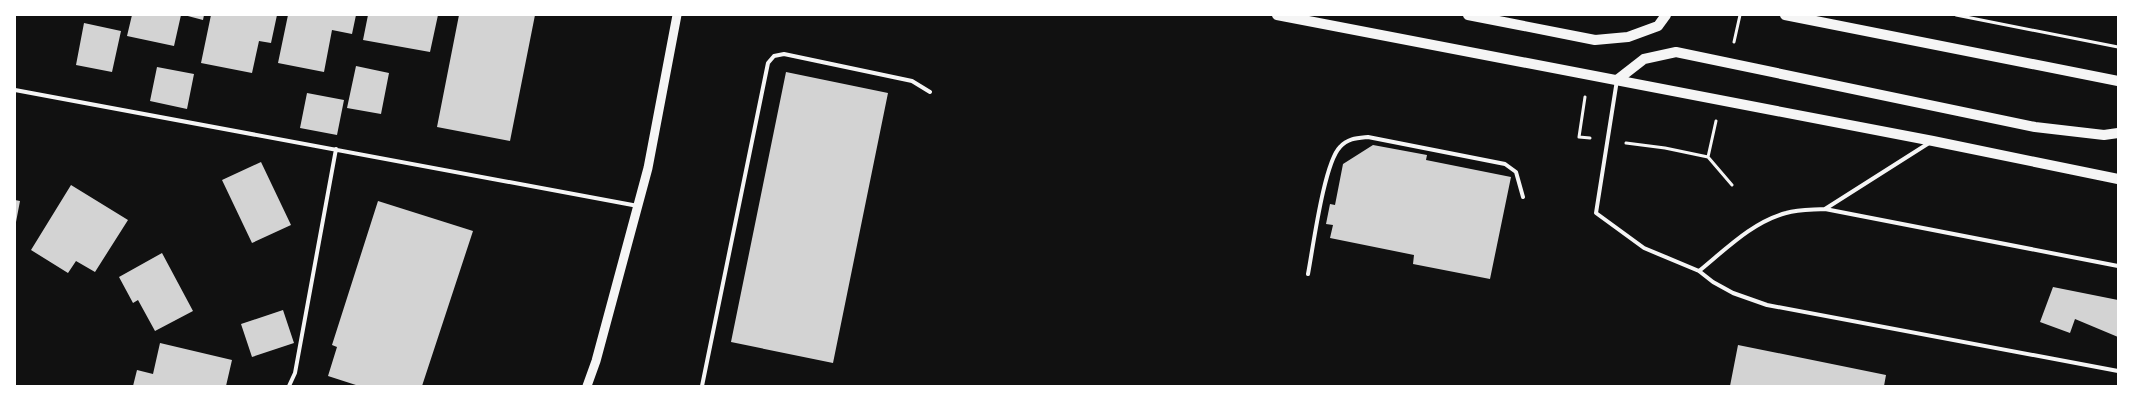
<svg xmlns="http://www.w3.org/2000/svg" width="2133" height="401" viewBox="0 0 2133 401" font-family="'Times New Roman',serif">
	<rect width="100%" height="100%" fill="#111"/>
	<path fill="#d3d3d3" d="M 132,15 L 181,15 L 174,46 L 127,36 Z
		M 184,15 L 204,15 L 203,20 Z
		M 211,15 L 277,15 L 271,43 L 259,41 L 252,73 L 201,63 Z
		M 288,15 L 356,15 L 352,34 L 332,30 L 324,72 L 278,63 Z
		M 368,15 L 438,15 L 430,52 L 363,40 Z
		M 459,15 L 535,15 L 510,141 L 437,127 Z
		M 84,23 L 121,31 L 112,72 L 76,65 Z
		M 356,66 L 389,73 L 381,114 L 347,108 Z
		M 157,67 L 194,74 L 187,109 L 150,101 Z
		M 786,72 L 888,93 L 833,363 L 731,342 Z
		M 307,93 L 344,100 L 337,135 L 300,128 Z
		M 1373,145 L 1427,155 L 1426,160 L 1511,177 L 1490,279 L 1413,264 L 1414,255 L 1330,238 L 1333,225 L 1326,224 L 1330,204 L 1335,205 L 1343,164 Z
		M 261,162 L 291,225 L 252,243 L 222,180 Z
		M 71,185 L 128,220 L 95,272 L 76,261 L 68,273 L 31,250 Z
		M 15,200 L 20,201 L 16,222 L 15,222 Z
		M 378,201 L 473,231 L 422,386 L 359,386 L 328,376 L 337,347 L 332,345 Z
		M 162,253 L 193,311 L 155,331 L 138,300 L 133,303 L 119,277 Z
		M 2053,287 L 2118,300 L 2118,337 L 2075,319 L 2070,333 L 2040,322 Z
		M 283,310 L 294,343 L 252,357 L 241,324 Z
		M 160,343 L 232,360 L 226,386 L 133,386 L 137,370 L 153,374 Z
		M 1738,345 L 1886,375 L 1884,386 L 1730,386 Z"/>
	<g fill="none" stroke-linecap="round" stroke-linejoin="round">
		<path stroke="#f5f5f5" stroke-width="3" d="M 1956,15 L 2118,47
			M 1734,42 L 1740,15
			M 1585,97 L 1579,137 L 1590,138
			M 1626,143 L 1665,148 L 1708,157 L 1732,185
			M 1708,157 L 1716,121"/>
		<path stroke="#f5f5f5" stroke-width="4" d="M 1617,80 L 1596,213 L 1644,248 L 1699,271 L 1713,282 L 1733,293 L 1767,305 L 2118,371
			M 15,90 L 638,206
			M 1825,209 L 1929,143
			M 1699,271 C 1725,250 1752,222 1786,213 C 1799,209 1812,210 1825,209 L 2118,266
			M 1308,274 C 1313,248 1324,163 1340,147 C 1348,138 1358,138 1368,137 L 1505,164 L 1516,172 L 1523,197
			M 289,386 L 295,373 L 336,149
			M 702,386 L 768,63 L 774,56 L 784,54 L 912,81 L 930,92"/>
		<path stroke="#f5f5f5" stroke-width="9" d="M 587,386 L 596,361 L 648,168 L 677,15"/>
		<path stroke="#f5f5f5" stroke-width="10" d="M 1277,15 L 1933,141 L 2118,179
			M 1468,15 L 1595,40 L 1628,37 L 1658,26 L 1666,15
			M 1785,15 L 2118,81
			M 1617,80 L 1644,59 L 1676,52 L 2035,127 L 2104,135 L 2118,133"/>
	</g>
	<rect width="2133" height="401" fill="none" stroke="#ffffff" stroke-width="32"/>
</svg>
